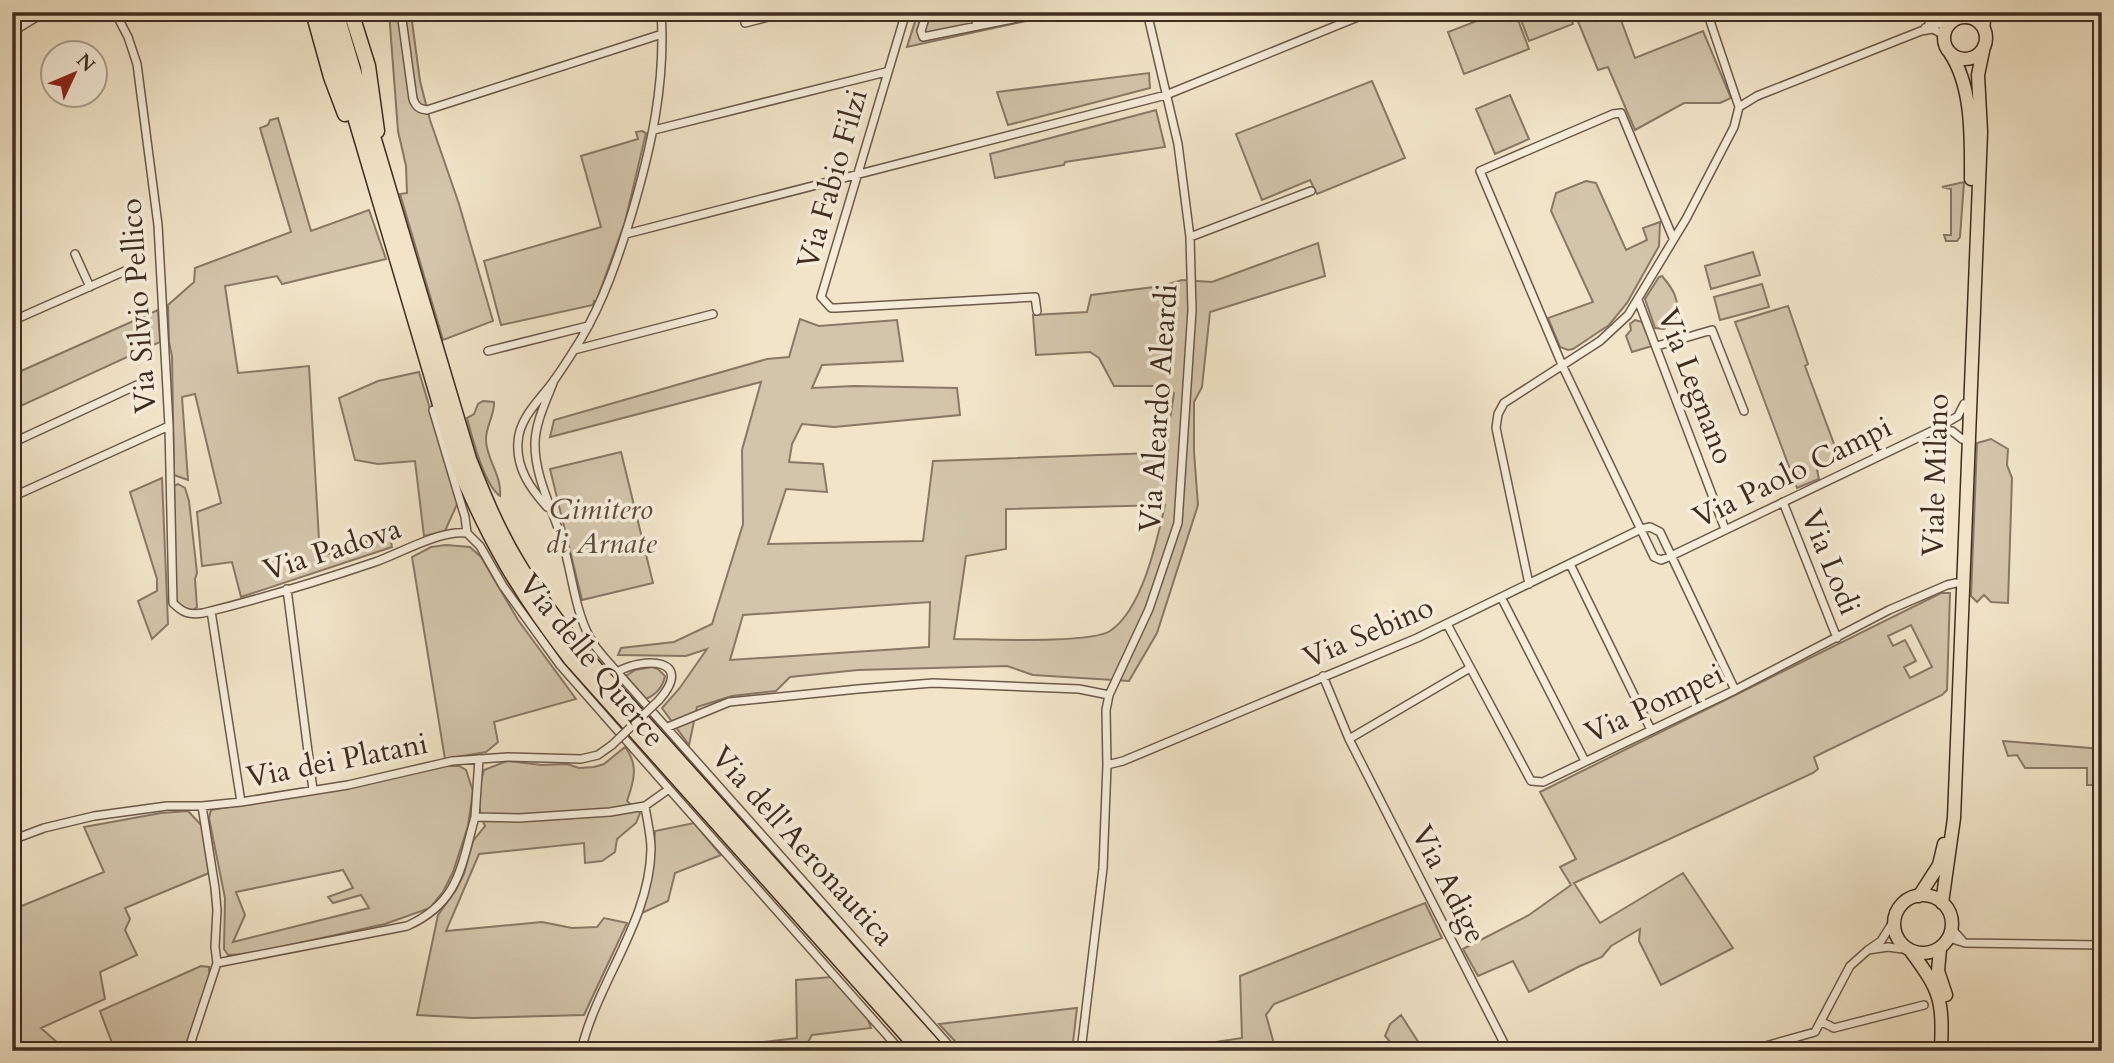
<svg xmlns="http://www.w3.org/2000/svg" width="2114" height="1063" viewBox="0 0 2114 1063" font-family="Cardo,serif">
	<rect width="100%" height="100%" fill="#f1e4c8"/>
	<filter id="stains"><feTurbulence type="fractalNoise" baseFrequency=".00286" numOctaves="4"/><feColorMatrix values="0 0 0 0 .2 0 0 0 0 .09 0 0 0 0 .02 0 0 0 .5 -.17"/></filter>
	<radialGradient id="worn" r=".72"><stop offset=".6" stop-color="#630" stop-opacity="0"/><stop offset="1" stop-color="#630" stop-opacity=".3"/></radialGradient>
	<path fill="#d3c5ab" stroke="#897866" stroke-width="2" fill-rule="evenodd" d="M 389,12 L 413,12 L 411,14 L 420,81 L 430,120 L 459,204 L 493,321 L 443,340 L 400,194 L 407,193 L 406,166 L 398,131 Z
		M 918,12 L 1043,12 L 1044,17 L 907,47 Z
		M 1500,12 L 1515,12 L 1529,49 L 1464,74 L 1448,32 Z
		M 1518,12 L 1568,12 L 1573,24 L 1529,41 Z
		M 1596,12 L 1618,12 L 1635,58 L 1703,31 L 1731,98 L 1720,103 L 1684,103 L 1635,130 L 1608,67 L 1598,70 L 1577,19 Z
		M 1149,73 L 1150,88 L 1008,125 L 997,92 Z
		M 1372,81 L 1405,158 L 1317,194 L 1310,180 L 1262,200 L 1236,134 Z
		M 1510,95 L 1529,139 L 1495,154 L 1476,109 Z
		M 1156,110 L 1165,147 L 1065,162 L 1064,165 L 995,178 L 990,154 Z
		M 278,118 L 311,231 L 369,210 L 386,259 L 282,284 L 277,276 L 225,286 L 238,373 L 309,366 L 320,557 L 389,534 L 392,547 L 241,597 L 232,562 L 202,566 L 197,512 L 221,503 L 195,394 L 182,397 L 188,480 L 174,475 L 172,356 L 169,342 L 168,305 L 194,282 L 195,268 L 291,232 L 260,128 L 268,125 L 270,120 Z
		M 642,131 L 646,133 L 625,222 L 596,302 L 594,301 L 593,305 L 501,325 L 484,261 L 601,227 L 581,156 L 638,139 L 636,132 Z
		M 1586,181 L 1596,183 L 1626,250 L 1647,240 L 1643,228 L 1660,222 L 1659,246 L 1627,303 L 1609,325 L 1573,349 L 1568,350 L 1560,347 L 1548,318 L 1593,302 L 1551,211 L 1556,193 Z
		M 1964,182 L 1960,237 L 1957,241 L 1946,241 L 1944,235 L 1951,235 L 1951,189 L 1942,187 Z
		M 1318,243 L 1325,276 L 1210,312 L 1202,387 L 1194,402 L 1194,452 L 1198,505 L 1157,633 L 1129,681 L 1033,675 L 1007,666 L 858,670 L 790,677 L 776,691 L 732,696 L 697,707 L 689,745 L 662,708 L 679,689 L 707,649 L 686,656 L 618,655 L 621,648 L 674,642 L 712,624 L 743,524 L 742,450 L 761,382 L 550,437 L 554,420 L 767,359 L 789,357 L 800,319 L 819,326 L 897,320 L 903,361 L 822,365 L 812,388 L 854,386 L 957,388 L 960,415 L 834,427 L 802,424 L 792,444 L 789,462 L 823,464 L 827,492 L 786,489 L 768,544 L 923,541 L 933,461 L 1154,453 L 1166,445 L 1174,393 L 1167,386 L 1114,386 L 1099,358 L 1090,352 L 1036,355 L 1033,315 L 1087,312 L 1091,295 L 1162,286 L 1182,280 L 1212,282 ZM 1165,505 C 1157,541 1142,610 1110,631 C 1090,644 983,639 954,639 L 966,556 L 1006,549 L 1006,509 ZM 930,602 L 929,647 L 730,660 L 743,615 Z
		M 1753,252 L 1760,275 L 1711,289 L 1705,266 Z
		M 1662,276 C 1673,289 1680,299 1676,317 L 1664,329 L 1655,328 L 1645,299 L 1659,277 Z
		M 1762,284 L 1769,307 L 1720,320 L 1714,297 Z
		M 1788,306 L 1808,364 L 1805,366 L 1840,460 L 1817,470 L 1819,479 L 1797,488 L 1735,322 Z
		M 158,310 L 160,342 L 12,410 L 12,375 Z
		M 1635,320 L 1642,322 L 1652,346 L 1632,352 L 1626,336 L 1631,330 L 1630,324 Z
		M 419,372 L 458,502 L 445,531 L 424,536 L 415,461 L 378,464 L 355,460 L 339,398 L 378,381 Z
		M 483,401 L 494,402 C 495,415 485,427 486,441 C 487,460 502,476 500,496 C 484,485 472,437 467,418 L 474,414 L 478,404 Z
		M 1991,439 L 2008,449 L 2007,465 L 2012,478 L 2008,603 L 1991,602 L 1984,595 L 1977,602 L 1971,596 L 1977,443 Z
		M 621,452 L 653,583 L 582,600 L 550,469 Z
		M 162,478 L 168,624 L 152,639 L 138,601 L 157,591 L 157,579 L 130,492 Z
		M 178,484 L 185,488 L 189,501 L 197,573 L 195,579 L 197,607 L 192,611 L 179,606 L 176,601 L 174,486 Z
		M 446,545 L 470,547 L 481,557 L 518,620 L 576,699 L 494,722 L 498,742 L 486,752 L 445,759 L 412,557 L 431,547 Z
		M 1941,593 L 1950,593 L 1947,690 L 1942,695 L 1814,757 L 1818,769 L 1813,773 L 1574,883 L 1600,923 L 1683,873 L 1733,948 L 1661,985 L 1639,941 L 1640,929 L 1611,946 L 1602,957 L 1580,966 L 1529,992 L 1513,961 L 1478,976 L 1463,949 L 1529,915 L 1571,885 L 1560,867 L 1576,859 L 1540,792 ZM 1911,625 L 1932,667 L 1910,678 L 1904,667 L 1916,661 L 1905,640 L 1893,646 L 1888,636 Z
		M 652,667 L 658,669 L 665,676 C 663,687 657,694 646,699 L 626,676 L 635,670 Z
		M 2003,741 L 2102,749 L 2102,785 L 2087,785 L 2087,768 L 2025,768 L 2017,755 L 2008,756 Z
		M 625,747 C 639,765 634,781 627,801 L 640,813 L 636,823 L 617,839 L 615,852 L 602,861 L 585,863 L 584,843 L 479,854 L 446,931 L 542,922 L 572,928 L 597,927 L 604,918 L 627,923 L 584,1015 L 472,1018 L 417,1015 L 438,915 L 456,890 L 464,874 L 473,841 L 485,826 C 476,807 478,789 484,770 L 507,761 L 542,765 L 567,764 L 579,768 L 594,767 L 604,764 Z
		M 443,766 L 459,766 L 466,770 L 473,791 L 468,826 L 453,872 L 443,892 L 430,908 L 385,924 L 250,954 L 228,955 L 224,949 L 225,898 L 209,818 L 211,810 L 352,786 ZM 343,870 L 353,888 L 328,897 L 333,903 L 361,895 L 369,908 L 233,942 L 245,915 L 236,892 Z
		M 188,811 L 203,827 L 209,873 L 125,908 L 130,919 L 125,930 L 137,955 L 100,972 L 105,999 L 41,1028 L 59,1044 L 62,1051 L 12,1051 L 12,910 L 104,872 L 84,827 L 161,813 Z
		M 694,823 L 721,855 L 675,873 L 668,901 L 642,913 L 653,864 L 655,831 Z
		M 1425,903 L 1442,938 L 1274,1004 L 1266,1015 L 1276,1051 L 1157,1051 L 1242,1038 L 1240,976 Z
		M 201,966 L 209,967 L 210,980 L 184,1051 L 115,1051 L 100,1011 Z
		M 832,977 L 867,1017 L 871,1028 L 812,1035 L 803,1051 L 687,1051 L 797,1038 L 796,980 Z
		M 1077,1008 L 1072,1051 L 964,1051 L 939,1024 Z
		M 1401,1015 L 1424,1051 L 1398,1051 L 1385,1036 L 1390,1024 Z"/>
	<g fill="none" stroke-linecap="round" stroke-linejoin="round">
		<g stroke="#6c5a4a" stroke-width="10">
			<path id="street" d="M 115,12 L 128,37 L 137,64 L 158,225 L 169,426 L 173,603 C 183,613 189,615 203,613 C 260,599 319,581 375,562 C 401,553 439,530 467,533
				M 401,12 L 413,99 C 416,107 419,109 427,110 L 662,34
				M 906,12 L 821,297 L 831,308 L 836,308 L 1035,297 L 1037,311
				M 927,12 L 921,31 L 923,37 L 1027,16 L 1029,12
				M 974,12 L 977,26
				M 1707,12 L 1739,107
				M 745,23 L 788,12
				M 1929,25 L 1929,12
				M 1925,28 L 1935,23 L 1948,26
				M 12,32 L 45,12
				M 654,130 L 886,72
				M 626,234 L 1166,95 L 1370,12
				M 1190,237 L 1311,191
				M 1673,238 L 1621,113 L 1613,114 L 1480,171 L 1563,367 L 1654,557 L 1661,560 L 1671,556 L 1934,430 L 1958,416 L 1964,404
				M 75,254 L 90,287
				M 1638,300 L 1725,529
				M 12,321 L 125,271
				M 1657,346 L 1712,330 L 1744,411
				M 574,350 L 713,314
				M 488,351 L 588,326
				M 554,380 C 547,400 536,420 535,442 C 534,475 552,508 562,540 C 572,572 574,608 590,638 C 596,650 608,661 617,672 L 954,1051
				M 433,410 L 465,517 L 467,533
				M 1934,430 L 1952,431 L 1962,439
				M 12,443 L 150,379
				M 12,497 L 169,426
				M 1783,502 L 1837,638
				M 547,507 C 531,489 516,469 518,442 C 519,417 542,398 555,379 C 564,366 573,352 581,339 C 604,300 618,258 631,216 C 651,149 666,83 661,12
				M 467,533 L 480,546 L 503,586 L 560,665 L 669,789 L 645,806 L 610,812 L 519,818 L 475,817 L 479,759
				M 1570,564 L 1651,730
				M 1529,584 L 1496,428 L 1498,414 L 1504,403 L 1600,341 L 1628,315 L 1686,219 L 1734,127 L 1739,107 L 1757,96 L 1921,31 L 1933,29 L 1944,35
				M 287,589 L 313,790
				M 1501,597 L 1585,761
				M 211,611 L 241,802
				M 1447,624 L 1531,781 L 1543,782 L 1735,690 L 1889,610 L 1947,585 L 1956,583
				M 617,672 C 645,656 695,659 659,700
				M 1323,676 L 1349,739 L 1508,1051
				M 668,727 L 729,702 L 858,689 L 933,683 L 1079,689 L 1109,695
				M 1349,739 L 1470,668
				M 1107,765 L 1123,761 L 1417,638 L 1641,529 L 1650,527 L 1660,532 L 1735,690
				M 669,789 L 901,1051
				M 12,840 L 44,828 L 94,816 L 167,806 L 202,806 L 241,802 L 348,785 L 452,761 L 508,757 L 581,759 L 598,755 L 612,745
				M 1895,919 L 1881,941 L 1868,950 L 1888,947 L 1910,950
				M 1952,929 L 1962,940
				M 1949,938 L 1965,943 L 2102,945
				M 217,963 L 407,926 C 459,903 461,867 475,817
				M 1822,1022 L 1834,1028 L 1924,1005
				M 188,1051 L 217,963 L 215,947 L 217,910 L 215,888 L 202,806
				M 581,1051 C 597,982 650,921 651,849 C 651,835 647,820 645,806
				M 1081,1051 L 1103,868 L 1107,765 L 1106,710 L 1109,695 L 1149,609 L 1178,523 L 1192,310 L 1190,237 L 1178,144 L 1147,12
				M 1748,1051 L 1815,1032 L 1850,966 L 1868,950"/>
		</g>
		<g stroke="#3f2c20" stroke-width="13">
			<path id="secondary" d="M 1968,18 L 1973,12
				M 1984,29 L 1986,12"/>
		</g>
		<g stroke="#3f2c20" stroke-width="15">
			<path id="primary" d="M1944 38a21 21 0 1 1 42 0a21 21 0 1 1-42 0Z
				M 1950,53 C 1973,87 1971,140 1971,179
				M1894 924a29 29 0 1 1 58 0a29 29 0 1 1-58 0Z
				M 1919,896 L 1939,865 L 1944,844
				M 1942,903 L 1954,818 L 1981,132 L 1978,75 L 1984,46
				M 1940,949 L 1938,971 L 1946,995
				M 1910,950 C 1941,992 1943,999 1941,1051"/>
		</g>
		<g stroke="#3f2c20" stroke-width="17">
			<path id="highway" d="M 313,12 L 331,77 L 345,114
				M 324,12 L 457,462 C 488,538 520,593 570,658 L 921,1051
				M 336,12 L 469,459 C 483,494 497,529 517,562 C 535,593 557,621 579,650 L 938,1051
				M 351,12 L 368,66 L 377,131"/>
		</g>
		<use href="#street" stroke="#f6eddb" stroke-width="7"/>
		<use href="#secondary" stroke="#f6eddb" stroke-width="10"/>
		<use href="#primary" stroke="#f1e4c8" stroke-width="12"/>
		<use href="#highway" stroke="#f1e4c8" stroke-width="14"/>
		<g stroke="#6c5a4a" stroke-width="10" stroke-linecap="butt">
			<path id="street-bridge" d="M 612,745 L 659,700"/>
		</g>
		<use href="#street-bridge" stroke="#f6eddb" stroke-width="7"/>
	</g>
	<g text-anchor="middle" stroke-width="7" stroke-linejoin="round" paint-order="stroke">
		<g font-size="30" fill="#3f2c20" stroke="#f6eddb">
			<text transform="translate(832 179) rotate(-74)" y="10">Via Fabio Filzi</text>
			<text transform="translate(138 306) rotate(-94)" y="10">Via Silvio Pellico</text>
			<text transform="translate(1696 386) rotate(69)" y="10">Via Legnano</text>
			<text transform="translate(1158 408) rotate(-86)" y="10">Via Aleardo Aleardi</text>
			<text transform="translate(1792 472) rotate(-26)" y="10">Via Paolo Campi</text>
			<text transform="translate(1935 475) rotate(-88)" y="10">Viale Milano</text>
			<text transform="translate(332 549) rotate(-18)" y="10">Via Padova</text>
			<text transform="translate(1831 562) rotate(68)" y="10">Via Lodi</text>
			<text transform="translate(1368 632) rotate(-23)" y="10">Via Sebino</text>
			<text transform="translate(592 660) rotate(51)" y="10">Via delle Querce</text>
			<text transform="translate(1654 703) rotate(-25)" y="10">Via Pompei</text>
			<text transform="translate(337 760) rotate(-11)" y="10">Via dei Platani</text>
			<text transform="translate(803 846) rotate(48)" y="10">Via dell'Aeronautica</text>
			<text transform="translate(1449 884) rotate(63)" y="10">Via Adige</text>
		</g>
		<g font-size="30" font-style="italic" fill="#5d4b3c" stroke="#f6eddb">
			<text x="601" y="519">Cimitero<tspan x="601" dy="34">di Arnate</tspan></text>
		</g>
	</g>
	<rect width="2114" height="1063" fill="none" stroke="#f1e4c8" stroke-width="42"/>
	<rect x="14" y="14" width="2086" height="1035" fill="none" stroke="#3f2c20" stroke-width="3.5"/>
	<rect x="21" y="21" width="2072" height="1021" fill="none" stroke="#3f2c20" stroke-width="2"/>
	<g transform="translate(74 74) rotate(46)"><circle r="33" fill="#f6eddb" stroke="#ada090" stroke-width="2"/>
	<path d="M0-5L12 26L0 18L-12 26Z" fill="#8f2418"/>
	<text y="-10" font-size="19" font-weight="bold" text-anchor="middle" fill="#3f2c20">N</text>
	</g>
	<rect width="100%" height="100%" filter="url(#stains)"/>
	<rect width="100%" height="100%" fill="url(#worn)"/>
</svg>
